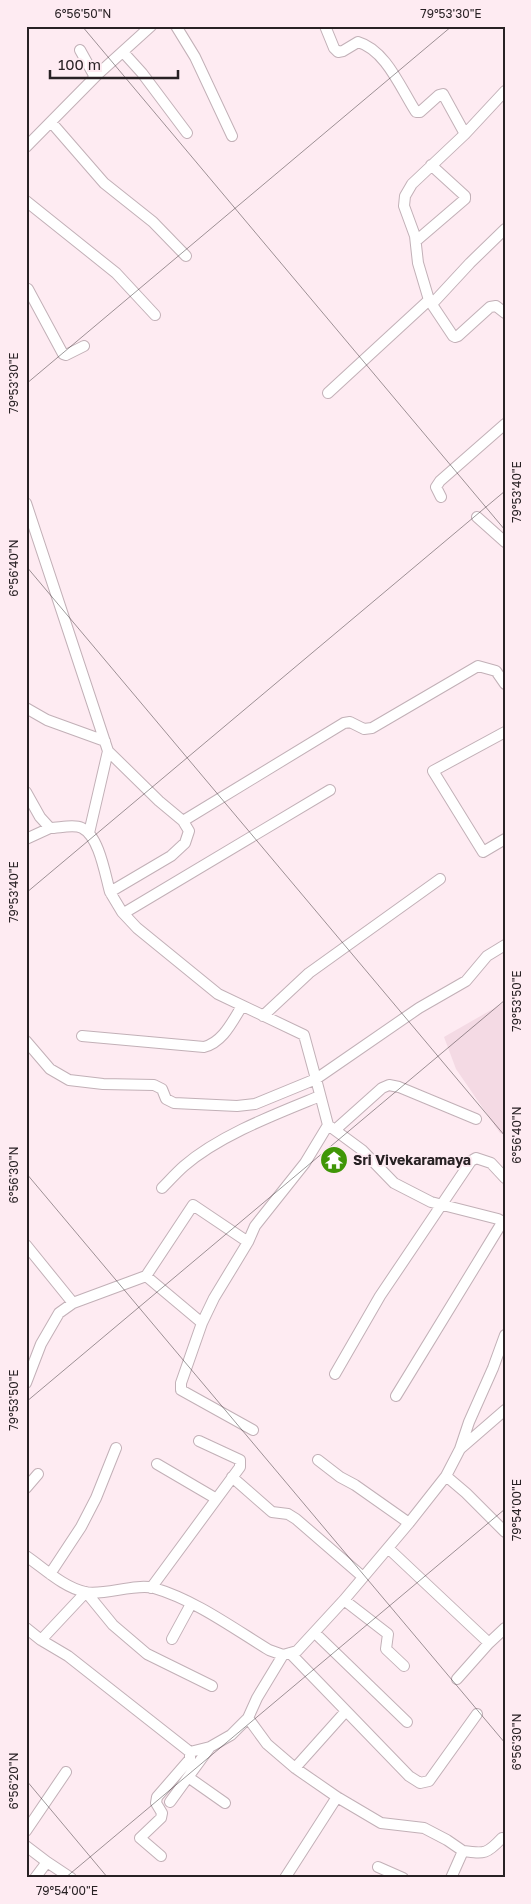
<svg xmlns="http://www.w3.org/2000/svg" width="531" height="1904" viewBox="0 0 531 1904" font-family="'Golos Text',sans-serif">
	<rect width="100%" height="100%" fill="#feebf2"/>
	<path fill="#f4dae4" d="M 505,1002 L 505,1135 L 500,1133 L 456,1069 L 444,1037 Z"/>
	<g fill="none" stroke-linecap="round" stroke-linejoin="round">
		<g stroke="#c2b0b7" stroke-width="12">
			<path id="minor" d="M 176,26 L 195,57 L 232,136
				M 325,26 L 334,48 L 338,52 L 343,51 L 358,42 C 386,50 401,89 416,112 L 420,112 L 439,95 L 443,94 L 465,134
				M 80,50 L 95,77
				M 123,52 L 142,73 L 187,133
				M 505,91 L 465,134 L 412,184 L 405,196 L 404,206 L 415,236 L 418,263 L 429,300 L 453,336 L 455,337 L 458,336 L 490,307 L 496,306 L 505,313
				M 51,122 L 104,183 L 153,222 L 186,256
				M 26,147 L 98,74 L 151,26
				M 26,201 L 116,273 L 155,315
				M 416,241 L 465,199 L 465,196 L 431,165
				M 26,288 L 28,289 L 63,354 L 66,355 L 84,346
				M 432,304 L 470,263 L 505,229
				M 328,393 L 429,300
				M 441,497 L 436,487 L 440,481 L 505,424
				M 26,503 L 108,751 L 159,801 L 183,821
				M 477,517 L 505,542
				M 26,708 L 47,720 L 105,741
				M 505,732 L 433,771 L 483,852 L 505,839
				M 26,792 L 40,817 L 50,828 C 59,828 74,824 82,828 C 99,836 105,874 110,892 L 171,856 L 185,843 L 189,831 L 183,821 L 344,723 L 350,722 L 364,729 L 372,728 L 478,666 L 496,671 L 505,684
				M 89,833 L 108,751
				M 26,839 L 50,828
				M 124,913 L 330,790
				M 263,1016 L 309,973 L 440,879
				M 82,1036 L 204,1047 C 223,1042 232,1022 242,1006
				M 26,1041 L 50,1069 L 69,1080 L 103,1084 L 154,1085 L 162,1089 L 166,1099 L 174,1103 L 237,1106 L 255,1104 L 316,1079 L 304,1035 L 218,994 L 137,928 L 122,912 L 110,892
				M 328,1125 L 362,1150 L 394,1183 L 431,1202 L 498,1219 L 505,1223
				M 335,1130 L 382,1088 L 389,1085 L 399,1087 L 476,1119
				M 162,1188 C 169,1181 176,1173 184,1166 C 220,1135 276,1114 320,1096
				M 26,1245 L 73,1303
				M 146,1276 L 202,1323
				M 335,1374 L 380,1296 L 471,1161 L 476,1158 L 491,1163 L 505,1178
				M 26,1383 L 41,1344 L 59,1313 L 73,1303 L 146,1276 L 193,1205 L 248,1242
				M 396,1396 L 503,1221
				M 253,1430 L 181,1390 L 181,1383 L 202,1323 L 214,1298 L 248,1242 L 255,1226 L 305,1163 L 328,1125 L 316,1079 L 419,1008 L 466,981 L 487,956 L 505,945
				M 460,1449 L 505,1410
				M 318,1460 L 340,1477 L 355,1485 L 409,1523
				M 157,1464 L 215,1498
				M 446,1476 L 466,1493 L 505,1532
				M 232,1477 L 272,1512 L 288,1514 L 296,1519 L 363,1577
				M 26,1488 L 38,1474
				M 388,1548 L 489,1643
				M 26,1556 C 45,1569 63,1587 85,1592 C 104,1596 135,1583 154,1588 C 195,1600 233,1628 269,1650 L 283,1655 L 297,1651 L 344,1600 L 409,1523 L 446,1476 L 460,1449 L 469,1422 L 493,1368 L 505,1335
				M 50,1574 L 81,1527 L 96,1498 L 116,1448
				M 151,1588 L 240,1467 L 240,1460 L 199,1441
				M 344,1600 L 388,1634 L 386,1649 L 404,1666
				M 26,1628 L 41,1640 L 68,1656 L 190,1752 L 210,1747 L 231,1735 L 248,1718 L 257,1698 L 283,1655
				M 315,1633 L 407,1722
				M 172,1639 L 191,1604
				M 41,1640 L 86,1592 L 113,1625 L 147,1654 L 212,1686
				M 290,1653 L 409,1776 L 420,1783 L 429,1781 L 477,1714
				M 457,1679 L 489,1643 L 505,1628
				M 248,1718 L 267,1744 L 295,1768 L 337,1797 L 381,1823 L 424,1828 L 447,1840 L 463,1851
				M 295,1768 L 346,1711
				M 188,1777 L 225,1803
				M 170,1802 L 210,1747
				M 26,1831 L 66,1772
				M 26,1846 L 47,1862 L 35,1878
				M 161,1856 L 140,1838 L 161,1818 L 162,1813 L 156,1803 L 157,1797 L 190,1759 L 190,1752
				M 47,1862 L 71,1878
				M 378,1867 L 403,1878
				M 285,1878 L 337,1797
				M 451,1878 L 463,1851 C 485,1854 487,1854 502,1838 L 505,1839"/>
		</g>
		<use href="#minor" stroke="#fff" stroke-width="10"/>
	</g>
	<path fill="none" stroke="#282124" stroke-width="1" stroke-opacity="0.45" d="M 82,26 L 505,530M 26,384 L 452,26M 26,566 L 505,1136M 26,893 L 505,491M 26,1173 L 505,1743M 26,1402 L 505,1000M 26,1780 L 108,1878M 65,1878 L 505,1509"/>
	<defs>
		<g id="temple-disc" transform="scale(1.4375)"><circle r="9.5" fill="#409607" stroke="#feebf2"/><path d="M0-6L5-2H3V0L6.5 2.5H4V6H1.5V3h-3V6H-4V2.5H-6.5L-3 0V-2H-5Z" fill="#fff"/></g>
	</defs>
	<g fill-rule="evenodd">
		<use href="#temple-disc" x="334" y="1160"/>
	</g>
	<g text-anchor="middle" stroke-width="4" stroke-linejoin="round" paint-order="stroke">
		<g font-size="14" font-weight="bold" fill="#282124" stroke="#feebf2" text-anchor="start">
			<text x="353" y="1165">Sri Vivekaramaya</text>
		</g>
	</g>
	<rect width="531" height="1904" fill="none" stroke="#feebf2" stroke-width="55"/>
	<path d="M50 70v8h128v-8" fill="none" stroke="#282124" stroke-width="2.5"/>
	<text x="58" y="70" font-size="15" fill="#282124" stroke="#feebf2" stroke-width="4" paint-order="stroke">100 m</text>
	<rect x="28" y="28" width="476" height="1848" fill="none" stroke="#282124" stroke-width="2"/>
	<g font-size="12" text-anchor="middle" fill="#282124">
		<text x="83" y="18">6°56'50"N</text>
		<text x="451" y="18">79°53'30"E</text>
		<text transform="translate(14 383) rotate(-90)" y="4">79°53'30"E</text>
		<text transform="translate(517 492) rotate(-90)" y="4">79°53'40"E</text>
		<text transform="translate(14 568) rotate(-90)" y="4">6°56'40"N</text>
		<text transform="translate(14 892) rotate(-90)" y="4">79°53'40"E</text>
		<text transform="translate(517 1001) rotate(-90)" y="4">79°53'50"E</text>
		<text transform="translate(517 1135) rotate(-90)" y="4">6°56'40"N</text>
		<text transform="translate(14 1175) rotate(-90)" y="4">6°56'30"N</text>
		<text transform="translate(14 1400) rotate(-90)" y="4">79°53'50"E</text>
		<text transform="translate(517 1510) rotate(-90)" y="4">79°54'00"E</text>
		<text transform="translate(517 1742) rotate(-90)" y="4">6°56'30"N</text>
		<text transform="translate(14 1781) rotate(-90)" y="4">6°56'20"N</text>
		<text x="67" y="1895">79°54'00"E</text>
	</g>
</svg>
